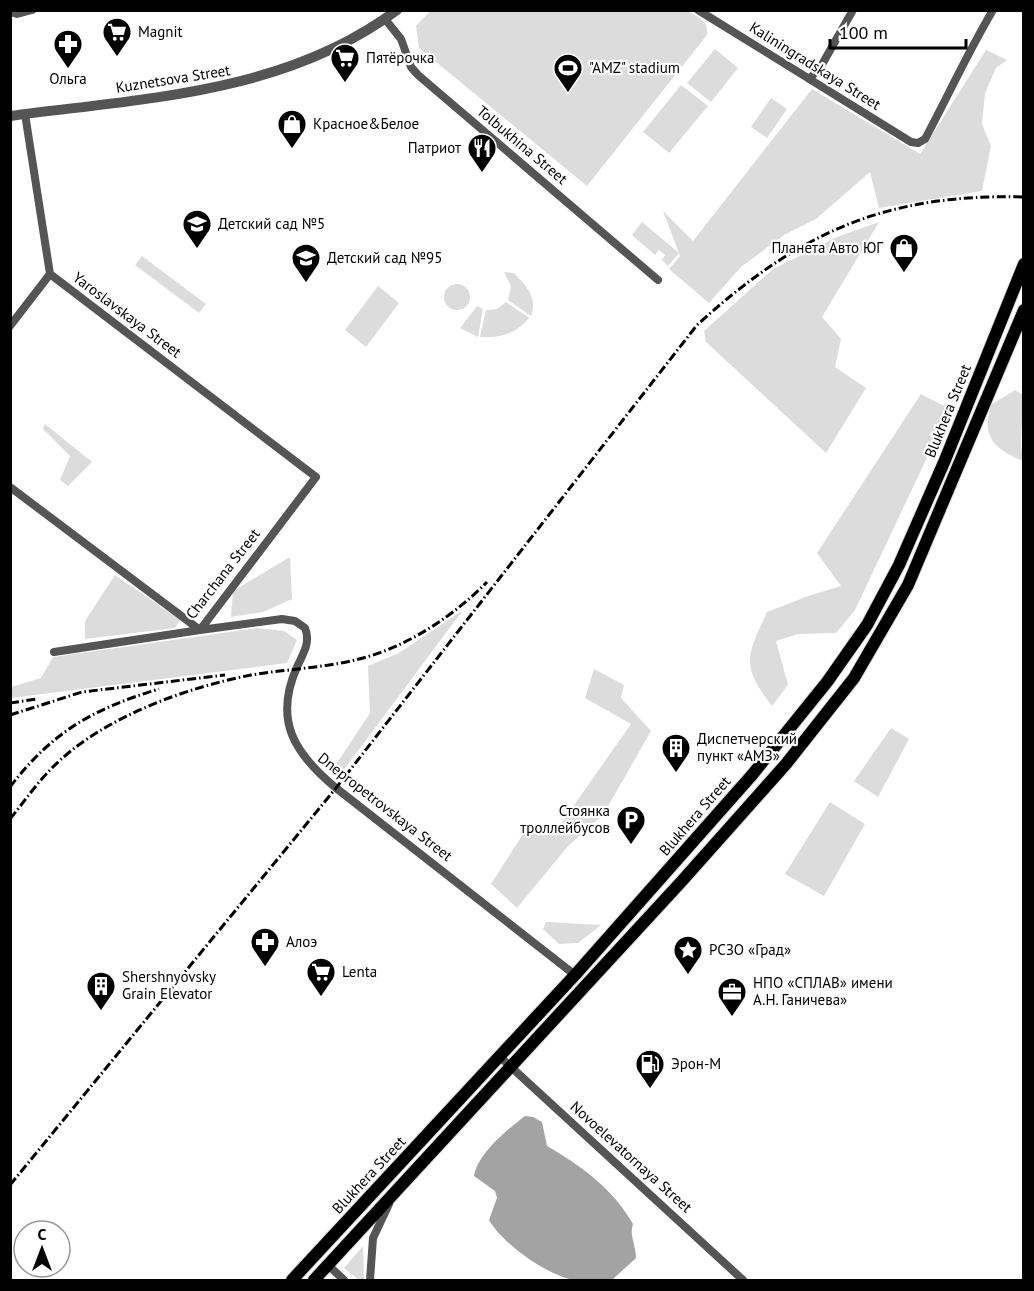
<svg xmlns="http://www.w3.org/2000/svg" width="1034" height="1291" viewBox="0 0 1034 1291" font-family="'PT Sans',sans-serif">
	<rect width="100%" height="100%" fill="#fff"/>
	<path fill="#dcdcdc" d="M 688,11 C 699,18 709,21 707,35 L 587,186 L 419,48 L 416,26 L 430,11 Z
		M 715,49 L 738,68 L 711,102 L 687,83 Z
		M 986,50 L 1007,60 L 996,68 L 985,93 L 982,124 L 991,146 L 982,191 L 879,208 L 870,172 L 816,219 L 784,235 L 741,267 L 709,303 L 669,269 L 680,256 L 663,211 L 693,241 L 812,89 L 920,154 Z
		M 681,85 L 708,106 L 669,153 L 643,132 Z
		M 771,98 L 787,109 L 767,138 L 751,127 Z
		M 642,222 L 679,253 L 668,266 L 662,260 L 665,255 L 659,250 L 655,255 L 632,235 Z
		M 879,222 L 822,317 L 841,339 L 835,367 L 866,388 L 826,453 L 706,342 L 704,331 L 773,269 L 837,237 Z
		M 142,256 L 206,304 L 199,313 L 135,265 Z
		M 504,272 L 514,273 C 526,286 538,297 531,316 L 508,300 L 511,286 Z
		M444 297a13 13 0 1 1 26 0a13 13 0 1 1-26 0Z
		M 378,286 L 399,303 L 366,347 L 345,330 Z
		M 506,302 L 529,318 C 516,334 500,338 480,337 L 486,310 L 497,309 Z
		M 477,306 L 483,309 L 478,337 L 460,328 Z
		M 1015,390 L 1023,395 L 1021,444 L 1023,461 C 994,449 981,436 991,405 Z
		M 921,394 L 950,409 L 855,610 L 836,633 L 798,634 L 776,641 L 788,685 L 772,706 C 740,665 747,656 767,612 L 808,596 L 841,586 L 817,553 Z
		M 45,424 L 92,462 L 68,486 L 60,480 L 70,456 L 43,429 Z
		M 290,557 L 292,599 L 263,612 L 231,617 L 233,591 Z
		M 115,575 L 180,620 L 175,628 L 85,639 L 85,621 Z
		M 463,610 L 340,775 L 335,766 L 370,713 L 368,666 L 399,653 Z
		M 257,628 L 284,631 L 297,640 L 287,663 L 11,698 L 11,687 L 41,678 L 53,657 Z
		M 594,669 L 624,685 L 621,698 L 651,731 L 603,815 L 568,846 L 517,908 L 491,884 L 527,828 L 553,835 L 631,724 L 585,698 Z
		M 891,728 L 909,739 L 878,797 L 854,781 Z
		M 830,802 L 865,824 L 824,896 L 785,874 Z
		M 546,922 L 601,925 L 578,943 L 559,944 L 543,929 Z
		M 363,1246 L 364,1280 L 359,1280 L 344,1268 Z"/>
	<path fill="#a3a3a3" d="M 525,1116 L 533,1117 L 542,1122 L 547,1146 C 582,1166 613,1189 633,1224 C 629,1235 636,1245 636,1258 L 612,1280 C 600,1281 587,1282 575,1280 C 547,1276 503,1244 489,1220 L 497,1198 L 495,1191 L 474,1176 C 478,1153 507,1130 525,1116 Z"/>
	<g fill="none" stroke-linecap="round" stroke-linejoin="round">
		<g stroke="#dbdbdb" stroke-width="14">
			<path id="primary" d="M 292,1280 L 575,975 L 752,775 L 827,682 L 867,625 L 899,565 L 945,460 L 1024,264
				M 314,1280 L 681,882 L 786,764 L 854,678 L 908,585 L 1024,310"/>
		</g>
		<path stroke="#555" stroke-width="8" d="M 698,10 L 911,142 L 918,143 L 925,139 C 948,96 968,52 993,10
			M 10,12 L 17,14 L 32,10
			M 385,19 L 401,39 L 411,67 L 418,75 L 658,280
			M 809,79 L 820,68 L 853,10
			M 25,114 L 50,274 L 316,477 L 200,630 L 54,652
			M 10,326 L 50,274
			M 10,487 L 200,630 L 282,619 L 295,621 L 305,628 C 311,642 303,654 297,667 C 273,721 295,754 336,788 L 575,975
			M 499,1056 L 743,1280
			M 328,1265 L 344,1280
			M 370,1280 L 373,1238 L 389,1204"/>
		<path stroke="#555" stroke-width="10" d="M 10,116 C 143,98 285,94 397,10"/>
		<use href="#primary" stroke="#000" stroke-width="12"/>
		<path stroke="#000" stroke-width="3" stroke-dasharray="9 3 1.5 3" stroke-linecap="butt" d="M 10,703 L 37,699
			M 10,715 L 82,692 L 225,675
			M 10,787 C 53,731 93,709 159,689
			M 10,819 C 24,802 36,784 51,769 C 99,719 184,688 251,675 C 287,669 324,668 359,659 C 405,648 454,616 487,582
			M 10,1185 L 336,788 L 697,325 C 798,233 886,193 1024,197"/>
	</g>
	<defs>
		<g id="supermarket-pin" transform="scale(1.5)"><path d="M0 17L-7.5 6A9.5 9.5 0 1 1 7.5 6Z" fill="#000" stroke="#fff"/><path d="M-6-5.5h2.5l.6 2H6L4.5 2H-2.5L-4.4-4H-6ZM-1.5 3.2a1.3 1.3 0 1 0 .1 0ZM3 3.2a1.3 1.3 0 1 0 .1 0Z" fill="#fff"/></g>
		<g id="pharmacy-pin" transform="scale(1.5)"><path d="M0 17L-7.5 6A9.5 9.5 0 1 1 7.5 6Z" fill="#000" stroke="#fff"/><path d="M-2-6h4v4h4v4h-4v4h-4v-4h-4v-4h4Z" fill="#fff"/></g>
		<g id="stadium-pin" transform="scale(1.5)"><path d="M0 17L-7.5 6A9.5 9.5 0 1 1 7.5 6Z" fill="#000" stroke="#fff"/><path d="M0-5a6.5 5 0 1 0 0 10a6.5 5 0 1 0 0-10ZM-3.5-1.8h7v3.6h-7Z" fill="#fff"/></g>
		<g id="shop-pin" transform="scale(1.5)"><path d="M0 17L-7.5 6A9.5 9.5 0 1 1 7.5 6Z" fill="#000" stroke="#fff"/><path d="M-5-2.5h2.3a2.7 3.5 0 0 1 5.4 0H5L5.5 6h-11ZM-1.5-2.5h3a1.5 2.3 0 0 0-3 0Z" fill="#fff"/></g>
		<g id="restaurant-pin" transform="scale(1.5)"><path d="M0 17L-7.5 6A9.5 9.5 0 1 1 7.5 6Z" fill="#000" stroke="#fff"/><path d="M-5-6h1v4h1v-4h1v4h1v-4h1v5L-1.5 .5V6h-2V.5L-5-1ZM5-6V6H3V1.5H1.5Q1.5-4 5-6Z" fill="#fff"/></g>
		<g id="school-pin" transform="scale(1.5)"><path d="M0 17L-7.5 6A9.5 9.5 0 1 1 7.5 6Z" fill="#000" stroke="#fff"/><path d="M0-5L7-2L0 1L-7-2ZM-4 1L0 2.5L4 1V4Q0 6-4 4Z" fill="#fff"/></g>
		<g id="building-pin" transform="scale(1.5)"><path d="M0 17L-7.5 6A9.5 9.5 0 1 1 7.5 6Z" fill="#000" stroke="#fff"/><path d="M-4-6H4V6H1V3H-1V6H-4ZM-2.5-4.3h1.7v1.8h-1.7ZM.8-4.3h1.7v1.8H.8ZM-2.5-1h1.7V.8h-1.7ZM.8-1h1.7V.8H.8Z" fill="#fff"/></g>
		<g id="parking-pin" transform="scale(1.5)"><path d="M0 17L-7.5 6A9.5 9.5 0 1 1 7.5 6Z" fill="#000" stroke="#fff"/><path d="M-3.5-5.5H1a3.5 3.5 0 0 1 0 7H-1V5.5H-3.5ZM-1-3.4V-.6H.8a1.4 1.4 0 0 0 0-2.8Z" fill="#fff"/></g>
		<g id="sight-pin" transform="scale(1.5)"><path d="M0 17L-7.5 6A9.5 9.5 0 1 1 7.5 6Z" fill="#000" stroke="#fff"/><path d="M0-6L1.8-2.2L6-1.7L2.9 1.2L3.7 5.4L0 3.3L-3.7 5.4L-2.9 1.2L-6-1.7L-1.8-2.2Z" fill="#fff"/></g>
		<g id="office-pin" transform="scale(1.5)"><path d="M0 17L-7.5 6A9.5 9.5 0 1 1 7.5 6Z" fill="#000" stroke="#fff"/><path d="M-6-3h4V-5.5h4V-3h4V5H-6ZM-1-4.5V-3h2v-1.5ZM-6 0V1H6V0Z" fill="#fff"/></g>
		<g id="fuel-pin" transform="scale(1.5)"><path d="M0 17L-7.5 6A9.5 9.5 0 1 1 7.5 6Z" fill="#000" stroke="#fff"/><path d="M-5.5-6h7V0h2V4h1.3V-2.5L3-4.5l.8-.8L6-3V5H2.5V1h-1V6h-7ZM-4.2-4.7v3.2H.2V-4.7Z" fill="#fff"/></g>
	</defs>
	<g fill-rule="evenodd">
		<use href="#supermarket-pin" x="117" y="32"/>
		<use href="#pharmacy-pin" x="68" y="44"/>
		<use href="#supermarket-pin" x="345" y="58"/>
		<use href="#stadium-pin" x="568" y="68"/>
		<use href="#shop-pin" x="292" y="124"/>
		<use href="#restaurant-pin" x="482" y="148"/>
		<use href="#school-pin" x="197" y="224"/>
		<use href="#shop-pin" x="904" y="248"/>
		<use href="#school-pin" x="306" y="258"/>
		<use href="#building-pin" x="676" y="748"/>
		<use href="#parking-pin" x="631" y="820"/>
		<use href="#pharmacy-pin" x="265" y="942"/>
		<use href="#sight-pin" x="688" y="950"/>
		<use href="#supermarket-pin" x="321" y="972"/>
		<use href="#building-pin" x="101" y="986"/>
		<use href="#office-pin" x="732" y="992"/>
		<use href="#fuel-pin" x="650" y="1064"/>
	</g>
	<g text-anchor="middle" stroke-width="4.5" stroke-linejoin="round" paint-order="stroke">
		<g font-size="15" fill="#000" stroke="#fff" text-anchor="start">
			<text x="138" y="37">Magnit</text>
			<text x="366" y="63">Пятёрочка</text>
			<text x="589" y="73">"AMZ" stadium</text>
			<text x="68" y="84" text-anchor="middle">Ольга</text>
			<text x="313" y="129">Красное&amp;Белое</text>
			<text x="461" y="153" text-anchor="end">Патриот</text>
			<text x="218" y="229">Детский сад №5</text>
			<text x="883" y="253" text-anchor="end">Планета Авто ЮГ</text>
			<text x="327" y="263">Детский сад №95</text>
			<text x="697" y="744">Диспетчерский<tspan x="697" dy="17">пункт «АМЗ»</tspan></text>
			<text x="610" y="816" text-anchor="end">Стоянка<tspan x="610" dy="17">троллейбусов</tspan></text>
			<text x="286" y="947">Алоэ</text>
			<text x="709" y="955">РСЗО «Град»</text>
			<text x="342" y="977">Lenta</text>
			<text x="122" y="982">Shershnyovsky<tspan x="122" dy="17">Grain Elevator</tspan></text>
			<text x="753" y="988">НПО «СПЛАВ» имени<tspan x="753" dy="17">А.Н. Ганичева»</tspan></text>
			<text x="671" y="1069">Эрон-М</text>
		</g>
		<g font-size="15" fill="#000" stroke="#fff">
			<text transform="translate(815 66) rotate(32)" y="5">Kaliningradskaya Street</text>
			<text transform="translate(173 79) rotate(-9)" y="5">Kuznetsova Street</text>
			<text transform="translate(522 145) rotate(40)" y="5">Tolbukhina Street</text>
			<text transform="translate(127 315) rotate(37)" y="5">Yaroslavskaya Street</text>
			<text transform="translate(948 411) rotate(-68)" y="5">Blukhera Street</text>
			<text transform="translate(223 574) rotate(-52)" y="5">Charchana Street</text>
			<text transform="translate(385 807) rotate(38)" y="5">Dnepropetrovskaya Street</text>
			<text transform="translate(695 816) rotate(-49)" y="5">Blukhera Street</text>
			<text transform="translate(631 1157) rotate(42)" y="5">Novoelevatornaya Street</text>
			<text transform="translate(369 1175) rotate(-47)" y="5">Blukhera Street</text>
		</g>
	</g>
	<rect width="1034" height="1291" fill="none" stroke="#000000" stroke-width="24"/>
	<g transform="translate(42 1249)"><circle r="28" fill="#ffffff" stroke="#999999" stroke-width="1.5"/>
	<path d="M0-4.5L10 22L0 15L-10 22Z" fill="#000000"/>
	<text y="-9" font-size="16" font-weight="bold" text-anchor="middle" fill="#000000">С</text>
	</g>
	<path d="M830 39v9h136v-9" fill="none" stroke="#000000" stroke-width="3"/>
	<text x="839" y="39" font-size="18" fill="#000000" stroke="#ffffff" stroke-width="4.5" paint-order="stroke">100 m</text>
</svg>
